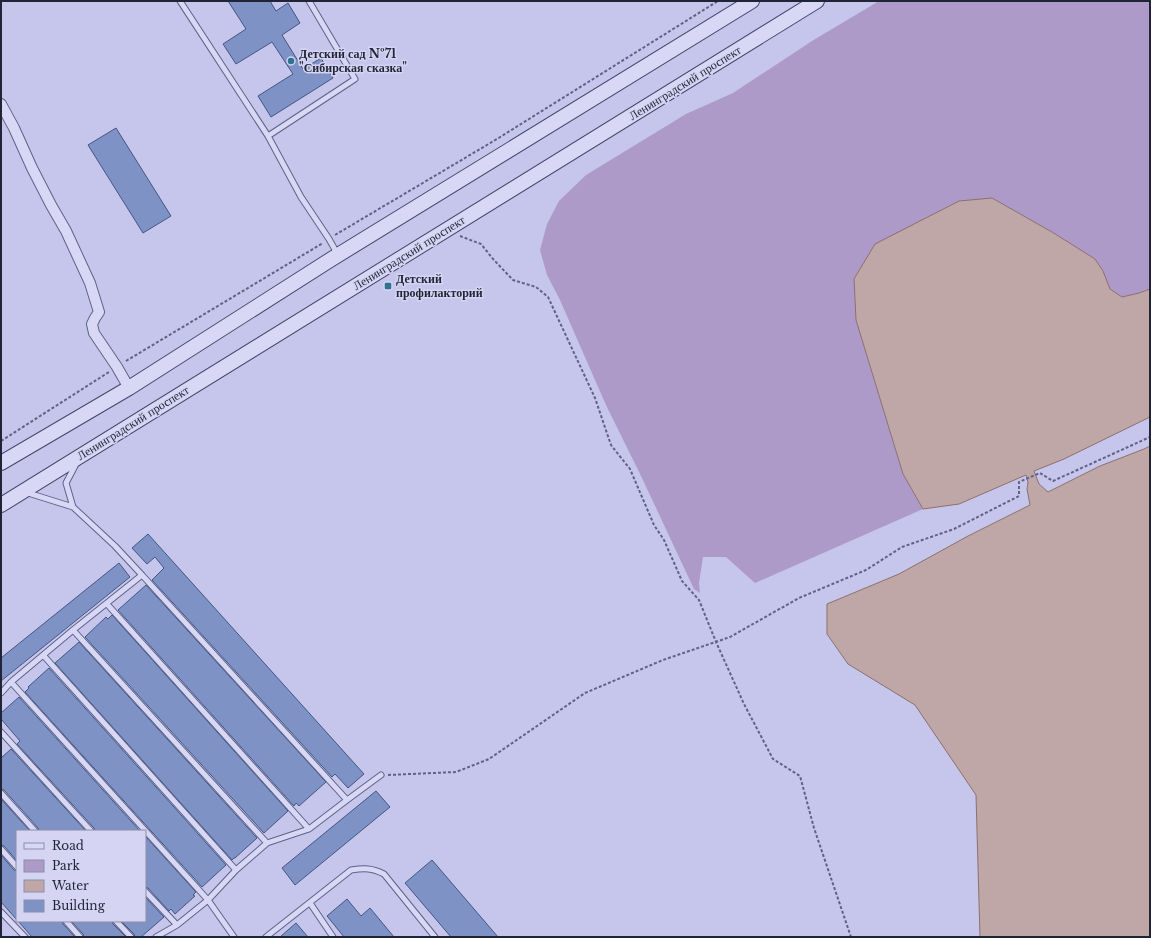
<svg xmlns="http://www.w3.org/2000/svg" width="1151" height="938" viewBox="0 0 1151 938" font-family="'Libre Baskerville',serif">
	<rect width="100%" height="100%" fill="#c6c5eb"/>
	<path fill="#ae9ac8" d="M 879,1 L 1150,1 L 1150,289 L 1139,293 L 1122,297 L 1110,289 L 1103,271 L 1095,259 L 1052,232 L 992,198 L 856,320 L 903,474 L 923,509 L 755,583 L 726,557 L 703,557 L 699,583 L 700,593 L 694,589 L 642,478 L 606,405 L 560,300 L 547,275 L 540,250 L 547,224 L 559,201 L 586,175 L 686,114 L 733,93 L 812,41 Z"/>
	<path fill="#bfa7a7" stroke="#8c706e" d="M 992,198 L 1052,232 L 1095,259 L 1103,271 L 1110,289 L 1122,297 L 1139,293 L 1150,289 L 1150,417 L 1064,459 L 1034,471 L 1039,484 L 1048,492 L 1100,466 L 1144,449 L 1150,446 L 1150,937 L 980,937 L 976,795 L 915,705 L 848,664 L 827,634 L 827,604 L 899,574 L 968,536 L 1030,505 L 1027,489 L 1028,482 L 1026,475 L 959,504 L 923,509 L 903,474 L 856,320 L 854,279 L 875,244 L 959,201 Z"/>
	<path fill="#7e92c6" stroke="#445682" d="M 228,1 L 270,1 L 276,11 L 288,3 L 300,23 L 282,35 L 303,69 L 321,58 L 333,78 L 271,117 L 258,96 L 293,74 L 272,42 L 236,64 L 223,44 L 246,29 Z
		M 116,128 L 171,216 L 143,233 L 88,145 Z
		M 148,534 L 364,774 L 348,788 L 335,774 L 332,777 L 152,580 L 164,568 L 155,557 L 147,564 L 132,548 Z
		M 119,563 L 130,577 L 1,681 L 1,658 Z
		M 146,585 L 326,782 L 299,806 L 296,803 L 294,806 L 118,610 Z
		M 112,615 L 288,811 L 264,833 L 85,637 L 106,617 L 108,619 Z
		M 79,642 L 257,838 L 235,858 L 234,858 L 232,860 L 55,663 Z
		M 49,668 L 226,865 L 202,887 L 25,692 L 29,688 L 28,687 Z
		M 19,697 L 140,831 L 95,831 L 94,828 L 17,744 L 20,741 L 1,719 L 1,713 Z
		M 11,749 L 86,831 L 39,831 L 38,828 L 4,790 L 1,789 L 1,758 Z
		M 376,791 L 390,807 L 295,885 L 282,868 Z
		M 1,799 L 30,831 L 17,831 L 17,861 L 4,846 L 1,845 Z
		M 145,836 L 196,892 L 193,895 L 195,896 L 175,914 L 171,909 L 169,911 L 148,888 L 145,887 Z
		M 1,855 L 14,870 L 17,871 L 17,920 L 1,902 Z
		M 432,860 L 498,937 L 451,937 L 405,883 Z
		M 145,897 L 164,917 L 141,937 L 135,937 L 134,934 L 121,921 L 145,921 Z
		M 347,899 L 361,916 L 370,908 L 394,937 L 344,937 L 327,916 Z
		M 18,921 L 62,921 L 63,924 L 75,937 L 32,937 Z
		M 71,921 L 112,921 L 113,924 L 126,937 L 84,937 L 83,934 Z
		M 296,923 L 308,937 L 280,937 Z"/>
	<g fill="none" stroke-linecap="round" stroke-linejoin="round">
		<g stroke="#5d6385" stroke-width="7">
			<path id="lane" d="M 180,1 L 268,136 L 301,197 L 329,239 L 338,255
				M 268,136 L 355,79 L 309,1
				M 73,507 L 66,483 L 76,464
				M 142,575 L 347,800 L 309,829 L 267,843 L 236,870 L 208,900 L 177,925 L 156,937
				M 107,604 L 309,829
				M 73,630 L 267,843
				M 43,655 L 236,870
				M 11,682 L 208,900 L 234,937
				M 1,693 L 11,682 L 73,630 L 142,575 L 115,546 L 73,507 L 25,492
				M 1,732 L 91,831
				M 1,793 L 35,831
				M 347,800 L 381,775
				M 1,849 L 17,867
				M 145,891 L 177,925
				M 310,903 L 333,937
				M 1,912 L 25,937
				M 66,921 L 80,937
				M 116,921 L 131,937
				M 266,937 L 351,870 C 365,868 372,868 384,874 L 435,937"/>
		</g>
		<g stroke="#5d6385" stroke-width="12">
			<path id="street" d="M 1,104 L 14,128 L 32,168 L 51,205 L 66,231 L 90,283 L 99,312 L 95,318 L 92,324 L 94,333 L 117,367 L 129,388"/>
		</g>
		<g stroke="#404767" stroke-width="16">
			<path id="secondary" d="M 1,463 L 129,388 L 330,260 L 752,1
				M 1,505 L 817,1"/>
		</g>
		<path stroke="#5d6385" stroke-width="2" stroke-dasharray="3 2" stroke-linecap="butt" d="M 335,235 L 497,139 L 718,1
			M 460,236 L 481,244 L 493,259 L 513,280 L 536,287 L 548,297 L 595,398 L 611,445 L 630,469 L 654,525 L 664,540 L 682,581 L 699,600 L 716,642 L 744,704 L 773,759 L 800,776 L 814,828 L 851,937
			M 126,361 L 323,243
			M 1,441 L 109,372
			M 388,775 L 456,772 L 489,759 L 585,693 L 663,660 L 730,637 L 799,598 L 866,570 L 902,547 L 954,529 L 1019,496 L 1019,482 L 1040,473 L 1053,481 L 1150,437"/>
		<use href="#lane" stroke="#d8d8f6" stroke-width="5"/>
		<use href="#street" stroke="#d8d8f6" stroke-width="10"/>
		<use href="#secondary" stroke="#d8d8f6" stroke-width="14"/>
	</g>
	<g fill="#31728f" stroke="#d5d4f3" stroke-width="1.5">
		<circle cx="291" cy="61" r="4"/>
		<rect x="384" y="282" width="8" height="8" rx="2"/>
	</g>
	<g text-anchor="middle" stroke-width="3" stroke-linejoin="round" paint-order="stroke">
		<g font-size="12" font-weight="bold" fill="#1f2436" stroke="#d5d4f3" text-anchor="start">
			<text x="299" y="58">Детский сад №71<tspan x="299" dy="14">"Сибирская сказка"</tspan></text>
			<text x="396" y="283">Детский<tspan x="396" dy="14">профилакторий</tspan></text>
		</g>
		<g font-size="12" fill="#1f2436" stroke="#d5d4f3">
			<text transform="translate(685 83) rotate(-32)" y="4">Ленинградский проспект</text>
			<text transform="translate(409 253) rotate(-32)" y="4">Ленинградский проспект</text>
			<text transform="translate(133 423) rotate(-32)" y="4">Ленинградский проспект</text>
		</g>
	</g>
	<rect width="1151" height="938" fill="none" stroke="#1f2436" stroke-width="4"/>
	<rect x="16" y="830" width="130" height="92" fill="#d5d4f3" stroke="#8c8ea7"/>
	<rect x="24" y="843" width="20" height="6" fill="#d8d8f6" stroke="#8c8ea7"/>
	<text x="52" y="850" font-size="12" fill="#1f2436">Road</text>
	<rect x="24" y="860" width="20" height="12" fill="#ae9ac8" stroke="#8c8ea7"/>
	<text x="52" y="870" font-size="12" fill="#1f2436">Park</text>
	<rect x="24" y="880" width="20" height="12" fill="#bfa7a7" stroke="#8c8ea7"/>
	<text x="52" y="890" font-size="12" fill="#1f2436">Water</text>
	<rect x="24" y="900" width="20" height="12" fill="#7e92c6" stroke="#8c8ea7"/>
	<text x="52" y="910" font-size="12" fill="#1f2436">Building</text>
</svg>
